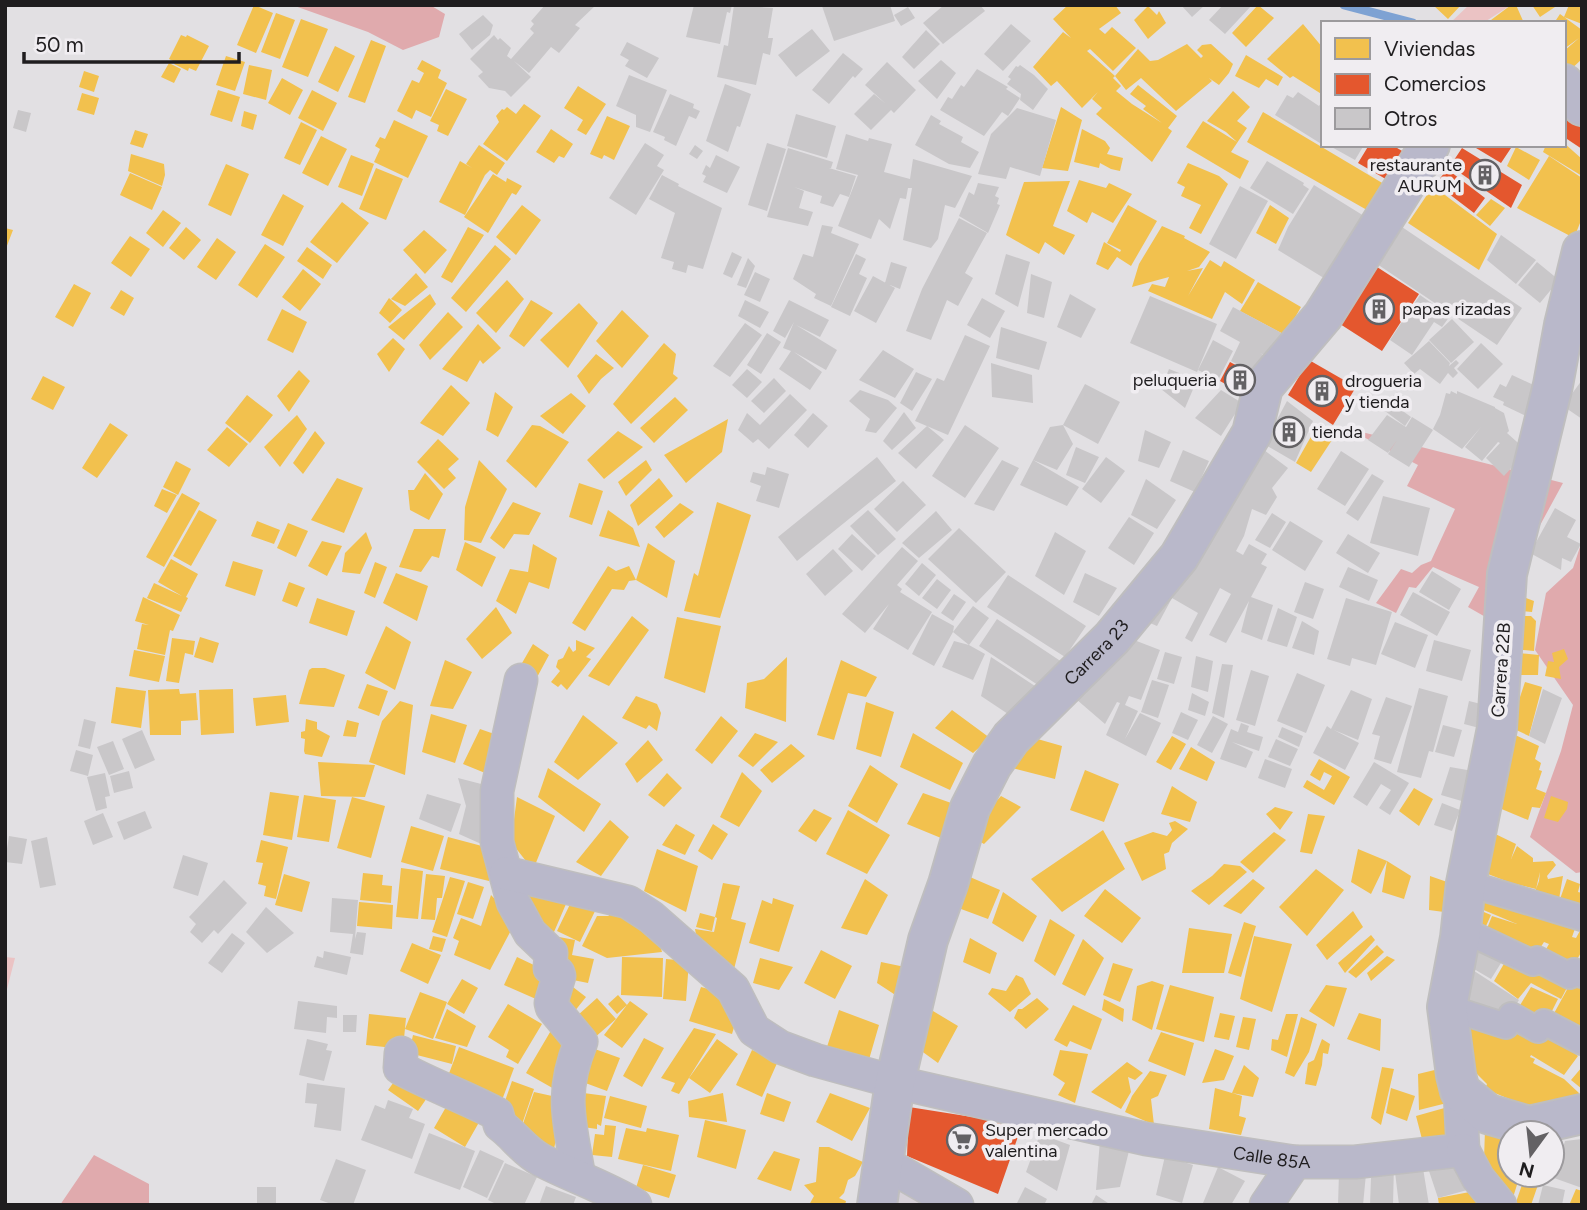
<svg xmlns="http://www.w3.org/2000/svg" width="1587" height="1210" viewBox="0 0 1587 1210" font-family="Figtree,sans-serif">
	<rect width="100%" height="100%" fill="#e2e0e3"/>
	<path fill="#d7d1d9" d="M 902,1184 L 938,1205 L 897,1205 Z"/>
	<path fill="#ebc3c4" d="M 1469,5 L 1511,5 L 1483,23 L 1450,23 Z
		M 5,957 L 15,958 L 5,997 Z"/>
	<path fill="#e0aaad" d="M 292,5 L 430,5 L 445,14 L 439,37 L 403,50 L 368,32 Z
		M 1346,428 L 1563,483 L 1489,619 L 1468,607 L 1479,587 L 1433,567 L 1416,588 L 1409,587 L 1396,613 L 1376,603 L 1401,569 L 1412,573 L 1421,565 L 1431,561 L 1455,509 L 1407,486 L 1418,465 Z
		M 1582,541 L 1582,872 L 1576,873 L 1530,837 L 1561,751 L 1573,705 L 1535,650 L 1546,593 L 1573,568 Z
		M 94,1155 L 149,1184 L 149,1205 L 60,1205 Z"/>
	<path fill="#f2c14e" d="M 254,5 L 273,13 L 256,53 L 237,45 Z
		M 1068,5 L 1115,5 L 1121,13 L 1099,29 L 1105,34 L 1112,27 L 1136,48 L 1113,71 L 1090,49 L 1087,51 L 1115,76 L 1113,78 L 1121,86 L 1116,91 L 1132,104 L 1162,123 L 1143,109 L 1146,106 L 1130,94 L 1138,85 L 1177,116 L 1168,128 L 1172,131 L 1152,162 L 1096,114 L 1102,108 L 1092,99 L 1098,92 L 1082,108 L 1057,81 L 1051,86 L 1033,67 L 1063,32 L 1071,38 L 1053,19 Z
		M 1258,5 L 1274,18 L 1246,47 L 1232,33 Z
		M 1433,5 L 1461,5 L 1448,19 Z
		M 1511,5 L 1516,5 L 1524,23 L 1487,23 Z
		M 1532,5 L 1558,5 L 1540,17 Z
		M 1569,5 L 1582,5 L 1582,24 L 1564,17 Z
		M 1148,6 L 1157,15 L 1159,11 L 1166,23 L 1148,39 L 1134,20 Z
		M 276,13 L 295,20 L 280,59 L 261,52 Z
		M 1560,14 L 1582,30 L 1582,59 L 1568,72 L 1564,68 L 1564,51 L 1579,38 L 1564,49 L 1564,23 L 1554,23 Z
		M 301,19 L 328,29 L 308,77 L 282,67 Z
		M 1303,24 L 1323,48 L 1323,95 L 1293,76 L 1290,78 L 1267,59 Z
		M 181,35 L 186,37 L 187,35 L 209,46 L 196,71 L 189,68 L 188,71 L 174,64 L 175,62 L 169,59 Z
		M 371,40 L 386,46 L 365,103 L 348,97 Z
		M 1187,44 L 1201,58 L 1203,56 L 1197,50 L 1202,45 L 1211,44 L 1233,64 L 1229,73 L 1219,85 L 1209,78 L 1212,81 L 1176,111 L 1141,78 L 1126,90 L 1115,76 L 1138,49 L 1150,61 L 1158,60 Z
		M 335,46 L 355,56 L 338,92 L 318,82 Z
		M 1246,55 L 1283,77 L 1278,86 L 1266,79 L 1259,88 L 1235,76 Z
		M 226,56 L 245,62 L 235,91 L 216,85 Z
		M 422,60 L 441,70 L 438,78 L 447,83 L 431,117 L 416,110 L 412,119 L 397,111 L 412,80 L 419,83 L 424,73 L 417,69 Z
		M 169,63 L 181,69 L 174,83 L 161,77 Z
		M 249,65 L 272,70 L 266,100 L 243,94 Z
		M 84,71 L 99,76 L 94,92 L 79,87 Z
		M 282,78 L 303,90 L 290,115 L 268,103 Z
		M 578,86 L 606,104 L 586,135 L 577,130 L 583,120 L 564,108 Z
		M 446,89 L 467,99 L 448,136 L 437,131 L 439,125 L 430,121 Z
		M 218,90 L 240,97 L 232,122 L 210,115 Z
		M 312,90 L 337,103 L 323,131 L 298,118 Z
		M 1233,91 L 1250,107 L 1237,121 L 1247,128 L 1231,152 L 1249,161 L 1240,179 L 1186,147 L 1203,121 L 1237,142 L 1226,132 L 1207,121 Z
		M 82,93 L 99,98 L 94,115 L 77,110 Z
		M 524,104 L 541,116 L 507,161 L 483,144 L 499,122 L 496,116 L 502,109 L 504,110 L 507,107 L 516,114 Z
		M 1061,107 L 1082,120 L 1068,171 L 1042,168 Z
		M 244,111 L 257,115 L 253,130 L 241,126 Z
		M 1263,112 L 1389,187 L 1374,214 L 1247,142 Z
		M 607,116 L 630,126 L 614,160 L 604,155 L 602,159 L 590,154 Z
		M 394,120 L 428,136 L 408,178 L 374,162 L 380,149 L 375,146 L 380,137 L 385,139 Z
		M 301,122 L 317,130 L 300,165 L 284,158 Z
		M 551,129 L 573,144 L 564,158 L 559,156 L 554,163 L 536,152 Z
		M 1082,129 L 1105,141 L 1110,148 L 1107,154 L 1123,158 L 1120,171 L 1111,169 L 1100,163 L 1099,168 L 1074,162 Z
		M 135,130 L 148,134 L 143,148 L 130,144 Z
		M 321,136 L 347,149 L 328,186 L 302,173 Z
		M 1564,143 L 1582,159 L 1582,176 L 1543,152 L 1546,145 L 1564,145 Z
		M 479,145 L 505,163 L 497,175 L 490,170 L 485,175 L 465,215 L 439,202 L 460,161 L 472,168 L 466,164 Z
		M 1516,147 L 1540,160 L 1529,180 L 1507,166 Z
		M 131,154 L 164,164 L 165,175 L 162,186 L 128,171 Z
		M 351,155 L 374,164 L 362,196 L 338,187 Z
		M 1549,156 L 1582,178 L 1582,218 L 1574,238 L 1517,208 Z
		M 1188,163 L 1219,176 L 1228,184 L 1201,234 L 1189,228 L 1201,205 L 1181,196 L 1185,187 L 1177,183 Z
		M 226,164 L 249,174 L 231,216 L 208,205 Z
		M 376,168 L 403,179 L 386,220 L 359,209 Z
		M 130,173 L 162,187 L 152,210 L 120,195 Z
		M 493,174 L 506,182 L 507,178 L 522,186 L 516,195 L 512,193 L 488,233 L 464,217 Z
		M 1079,180 L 1106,188 L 1109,183 L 1132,194 L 1113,223 L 1092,212 L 1087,223 L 1067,211 Z
		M 1070,181 L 1053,226 L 1075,235 L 1064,255 L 1045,242 L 1039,254 L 1006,235 L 1024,182 Z
		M 1433,186 L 1497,234 L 1479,270 L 1408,223 Z
		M 283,194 L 304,206 L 283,246 L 261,235 Z
		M 1491,199 L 1505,208 L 1490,226 L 1476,215 Z
		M 342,202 L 369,223 L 337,263 L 310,242 Z
		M 522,205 L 541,220 L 516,255 L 496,237 Z
		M 1128,205 L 1157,221 L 1131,266 L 1117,257 L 1108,270 L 1096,264 L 1104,242 L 1120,252 L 1121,250 L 1107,243 Z
		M 1270,205 L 1289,218 L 1276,244 L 1256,233 Z
		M 163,210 L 181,223 L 163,247 L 146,233 Z
		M 1162,226 L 1185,236 L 1184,238 L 1210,252 L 1199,267 L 1187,271 L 1203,268 L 1188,296 L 1210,260 L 1221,267 L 1224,261 L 1255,280 L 1242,304 L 1225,292 L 1212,319 L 1148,291 L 1152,284 L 1165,287 L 1169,277 L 1132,287 L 1139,264 Z
		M 186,227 L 201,240 L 184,260 L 169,248 Z
		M 468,227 L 484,235 L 452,283 L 441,277 Z
		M 5,228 L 13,230 L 5,251 Z
		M 424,230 L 447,250 L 425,274 L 403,250 Z
		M 130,236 L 150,249 L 131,277 L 111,263 Z
		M 217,238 L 236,252 L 216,280 L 197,267 Z
		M 265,244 L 285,257 L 257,298 L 238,285 Z
		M 495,245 L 511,259 L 466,312 L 451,298 Z
		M 307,247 L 332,265 L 323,279 L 297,261 Z
		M 303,269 L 321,284 L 300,311 L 282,297 Z
		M 416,273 L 428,287 L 405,306 L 391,299 Z
		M 507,280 L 524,299 L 496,333 L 476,313 Z
		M 1258,282 L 1301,307 L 1285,335 L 1240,311 Z
		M 74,284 L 91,293 L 73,327 L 55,317 Z
		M 121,290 L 134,298 L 124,316 L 110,308 Z
		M 430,294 L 436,304 L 404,340 L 388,327 Z
		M 389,298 L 402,310 L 390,323 L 379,313 Z
		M 531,300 L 553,313 L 524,347 L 509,336 Z
		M 579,303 L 598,323 L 568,368 L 540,340 Z
		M 282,309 L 307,322 L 293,353 L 267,340 Z
		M 622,310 L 649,336 L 622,368 L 596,341 Z
		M 448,312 L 463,327 L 430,360 L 419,345 Z
		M 478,324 L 501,348 L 483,364 L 480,360 L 467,382 L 442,369 Z
		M 393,338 L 405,349 L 389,372 L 377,354 Z
		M 664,343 L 676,354 L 673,374 L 678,378 L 631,424 L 613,404 Z
		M 596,354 L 614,368 L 601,379 L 589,394 L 577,376 Z
		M 299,370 L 310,381 L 289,412 L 277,396 Z
		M 43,376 L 65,387 L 53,410 L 31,399 Z
		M 451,385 L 470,403 L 443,436 L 420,423 Z
		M 495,392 L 513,407 L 498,437 L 486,430 Z
		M 571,393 L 586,406 L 563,434 L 540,416 Z
		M 247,395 L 273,415 L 250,443 L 225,423 Z
		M 675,397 L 688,410 L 654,443 L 640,428 Z
		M 297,415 L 307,429 L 280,467 L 264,447 Z
		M 728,419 L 722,452 L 686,483 L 664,455 Z
		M 110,423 L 128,435 L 97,478 L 82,468 Z
		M 532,425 L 540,426 L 569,442 L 536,488 L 506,461 Z
		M 1317,426 L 1325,429 L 1322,434 L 1332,440 L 1311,472 L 1296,463 Z
		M 227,427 L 248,444 L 229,467 L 207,450 Z
		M 315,431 L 325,443 L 303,474 L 293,463 Z
		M 618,431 L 643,447 L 604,479 L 587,460 Z
		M 438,439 L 459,459 L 448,469 L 456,478 L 444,489 L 417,462 Z
		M 479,460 L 507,489 L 481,543 L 464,540 L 465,507 Z
		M 646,460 L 652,470 L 626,496 L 618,482 Z
		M 176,461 L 191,469 L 178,495 L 163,487 Z
		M 425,473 L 443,494 L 429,520 L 410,510 L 408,490 L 414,490 Z
		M 337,478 L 363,488 L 344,533 L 311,520 Z
		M 659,478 L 673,496 L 638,526 L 630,505 Z
		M 579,483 L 603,491 L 592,525 L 569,517 Z
		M 162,489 L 177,495 L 167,513 L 154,506 Z
		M 182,493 L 200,503 L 164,567 L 146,557 Z
		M 513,502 L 541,513 L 529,535 L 514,534 L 504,549 L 490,538 Z
		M 717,502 L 751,515 L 720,618 L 684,611 L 694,573 L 698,576 Z
		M 680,503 L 694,512 L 664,538 L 655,527 Z
		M 199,510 L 217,520 L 191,566 L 173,556 Z
		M 608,510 L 633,528 L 640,547 L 599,536 Z
		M 257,521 L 280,530 L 274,544 L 251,536 Z
		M 288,523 L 308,531 L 296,557 L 277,548 Z
		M 414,529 L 446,529 L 439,558 L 432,556 L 421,572 L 399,567 Z
		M 366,532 L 372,548 L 360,574 L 342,572 L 345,553 Z
		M 322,541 L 342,546 L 327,576 L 308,566 Z
		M 465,542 L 496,557 L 482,587 L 456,570 Z
		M 648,543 L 675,561 L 667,598 L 636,580 Z
		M 533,544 L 557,558 L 549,589 L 529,582 L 516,614 L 496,601 L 510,569 L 528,572 Z
		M 171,559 L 198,574 L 186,597 L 188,598 L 181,612 L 147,598 L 154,583 L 182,596 L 158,582 Z
		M 233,561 L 263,570 L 255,596 L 225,586 Z
		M 375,562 L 387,567 L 375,598 L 364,593 Z
		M 608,566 L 616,571 L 629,566 L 636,580 L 629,581 L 624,590 L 612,589 L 585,631 L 572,623 Z
		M 396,573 L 428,586 L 417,621 L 383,603 Z
		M 289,582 L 305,588 L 297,607 L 282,601 Z
		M 1515,594 L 1534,601 L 1532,612 L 1511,610 Z
		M 143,597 L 180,615 L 173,631 L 170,630 L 165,655 L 137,649 L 142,624 L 149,625 L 135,621 Z
		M 317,598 L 355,611 L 347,636 L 309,623 Z
		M 496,607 L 512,633 L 482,659 L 466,639 Z
		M 632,616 L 649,630 L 609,686 L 588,676 Z
		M 1511,616 L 1531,616 L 1536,621 L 1534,651 L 1512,649 Z
		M 677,617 L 721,626 L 705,693 L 664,678 Z
		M 386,626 L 411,642 L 395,690 L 365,673 Z
		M 200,637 L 219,643 L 213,663 L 194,657 Z
		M 172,638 L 195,641 L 193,655 L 185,653 L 179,683 L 166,681 Z
		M 576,640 L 595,648 L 586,657 L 591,659 L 567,690 L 561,684 L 558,687 L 551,682 L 560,671 L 556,667 L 558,660 L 563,658 L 569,646 L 573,652 L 576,650 Z
		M 533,644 L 549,655 L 535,681 L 518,670 Z
		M 1564,649 L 1568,659 L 1559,667 L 1561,679 L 1545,676 L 1548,661 L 1554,662 L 1552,653 Z
		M 134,650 L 165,656 L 159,682 L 129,676 Z
		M 1518,653 L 1539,655 L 1538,675 L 1519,675 Z
		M 787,657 L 786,722 L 745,708 L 747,683 L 764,679 Z
		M 445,660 L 472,672 L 453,709 L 430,706 Z
		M 841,660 L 877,677 L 866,697 L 848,693 L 834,740 L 817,735 Z
		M 312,668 L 325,668 L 345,675 L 334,707 L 299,704 L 309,670 Z
		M 1525,682 L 1542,687 L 1529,736 L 1510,727 Z
		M 367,684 L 388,691 L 379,716 L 358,708 Z
		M 116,687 L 146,691 L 141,728 L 111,723 Z
		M 179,689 L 180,694 L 196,693 L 198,720 L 181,721 L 181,735 L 150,735 L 148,690 Z
		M 233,689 L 234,733 L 201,735 L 199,690 Z
		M 286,695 L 289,722 L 256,726 L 253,698 Z
		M 636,696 L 657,704 L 661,713 L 657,731 L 649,725 L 646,729 L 622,718 Z
		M 400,701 L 413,705 L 405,775 L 369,762 L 382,721 Z
		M 866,702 L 894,712 L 881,757 L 856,749 Z
		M 952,710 L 990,738 L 973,753 L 935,728 Z
		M 431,714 L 467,725 L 455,763 L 422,752 Z
		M 583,715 L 618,743 L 578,780 L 554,762 Z
		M 721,716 L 738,731 L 712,764 L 695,750 Z
		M 306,719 L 317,722 L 317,729 L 330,736 L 322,757 L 305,754 L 304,751 L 305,739 L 301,738 L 301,732 L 305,731 Z
		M 347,720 L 359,723 L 356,737 L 343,736 Z
		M 480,729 L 500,736 L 490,775 L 463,764 Z
		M 755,733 L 778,742 L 753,767 L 738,756 Z
		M 913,733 L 963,763 L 950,790 L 900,767 Z
		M 1020,734 L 1062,746 L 1055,779 L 1012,768 Z
		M 1513,734 L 1539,746 L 1535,759 L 1541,763 L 1539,770 L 1542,771 L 1536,789 L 1546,793 L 1540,808 L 1532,807 L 1528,820 L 1492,805 Z
		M 1172,736 L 1186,744 L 1171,770 L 1156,762 Z
		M 648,740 L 663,760 L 637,783 L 625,764 Z
		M 791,744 L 805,756 L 772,783 L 760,770 Z
		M 1191,747 L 1215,762 L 1207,781 L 1179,769 Z
		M 1319,759 L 1350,777 L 1334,805 L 1303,787 L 1307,780 L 1324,790 L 1332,776 L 1324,772 L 1320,781 L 1310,775 Z
		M 318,762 L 375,765 L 365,797 L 321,796 Z
		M 870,765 L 898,784 L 877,823 L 848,806 Z
		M 548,768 L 601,804 L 584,832 L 538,797 Z
		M 1085,770 L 1119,784 L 1104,822 L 1070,810 Z
		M 742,772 L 762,791 L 739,827 L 720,817 Z
		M 667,773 L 682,788 L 664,807 L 648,795 Z
		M 1172,786 L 1197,802 L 1190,822 L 1161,814 Z
		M 1414,788 L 1433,799 L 1419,826 L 1399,811 Z
		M 270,792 L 299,796 L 292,840 L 263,835 Z
		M 923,793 L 954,804 L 941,838 L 907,824 Z
		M 304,795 L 336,800 L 329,842 L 297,837 Z
		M 1001,796 L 1021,807 L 984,844 L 967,834 Z
		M 1551,796 L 1568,802 L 1567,809 L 1558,822 L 1544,818 Z
		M 352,797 L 385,806 L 371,858 L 337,848 Z
		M 517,797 L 555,816 L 533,870 L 511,842 Z
		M 1275,807 L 1293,812 L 1280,830 L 1266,814 Z
		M 814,809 L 832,818 L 816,842 L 798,831 Z
		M 848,810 L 890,835 L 867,874 L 826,854 Z
		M 1308,814 L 1325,816 L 1312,854 L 1300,852 Z
		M 610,820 L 629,837 L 601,876 L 576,862 Z
		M 1175,821 L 1188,829 L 1172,843 L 1169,852 L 1164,854 L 1166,869 L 1142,881 L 1124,843 L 1153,832 L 1167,836 L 1172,830 L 1169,823 Z
		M 676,824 L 695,835 L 685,855 L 662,845 Z
		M 713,824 L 728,834 L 712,860 L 698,851 Z
		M 411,826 L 444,836 L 433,871 L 401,862 Z
		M 1485,829 L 1516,844 L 1511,859 L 1517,846 L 1533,858 L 1533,862 L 1553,861 L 1556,865 L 1547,876 L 1548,879 L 1563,876 L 1558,905 L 1567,879 L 1580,884 L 1578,892 L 1582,893 L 1582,907 L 1579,913 L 1558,905 L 1558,907 L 1533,899 L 1536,889 L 1539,881 L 1540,872 L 1536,889 L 1511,883 L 1475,869 L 1480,852 L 1476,851 Z
		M 1103,830 L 1125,869 L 1062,912 L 1031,879 Z
		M 1274,832 L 1286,840 L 1253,873 L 1240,862 Z
		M 448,837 L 497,850 L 489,881 L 440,869 Z
		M 261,840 L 288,847 L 276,899 L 264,896 L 266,886 L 258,884 L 263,863 L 256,862 Z
		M 657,849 L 698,866 L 686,912 L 644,891 Z
		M 1358,849 L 1387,861 L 1371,894 L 1351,882 Z
		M 1387,861 L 1411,876 L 1404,899 L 1382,892 Z
		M 1224,864 L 1240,866 L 1247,872 L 1209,905 L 1191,891 L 1212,876 Z
		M 401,868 L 423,871 L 418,919 L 396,917 Z
		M 1316,869 L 1344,890 L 1307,936 L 1279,907 Z
		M 363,873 L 383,875 L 382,885 L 392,886 L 391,903 L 360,900 Z
		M 284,874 L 310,882 L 302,912 L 275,905 Z
		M 426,874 L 445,876 L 442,898 L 437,898 L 435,920 L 421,919 Z
		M 963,874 L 1000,890 L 988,919 L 953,906 Z
		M 1430,876 L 1450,883 L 1444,912 L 1429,910 Z
		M 450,877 L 465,881 L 447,937 L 432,932 Z
		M 865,879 L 888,895 L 867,935 L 841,928 Z
		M 1253,879 L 1265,888 L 1241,914 L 1223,906 Z
		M 517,880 L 569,897 L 551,939 Z
		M 468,882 L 484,887 L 473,919 L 457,914 Z
		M 723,883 L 740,886 L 731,919 L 746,923 L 734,969 L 699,950 L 695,929 L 714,932 L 717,918 L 715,917 Z
		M 1105,889 L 1141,918 L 1122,943 L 1084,916 Z
		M 1480,891 L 1578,920 L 1572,937 L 1576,938 L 1582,927 L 1582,951 L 1569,973 L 1541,958 L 1549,944 L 1544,942 L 1533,959 L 1484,936 L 1492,916 L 1517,924 L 1474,906 Z
		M 1003,892 L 1037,916 L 1023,942 L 992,923 Z
		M 491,895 L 516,921 L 490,970 L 454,955 L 459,941 L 453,938 L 461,918 L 481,926 Z
		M 574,896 L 597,907 L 580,942 L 557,931 Z
		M 773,898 L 794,905 L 779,952 L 749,943 L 762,900 L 772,904 Z
		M 359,902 L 393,905 L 392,929 L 357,926 Z
		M 1472,907 L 1491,915 L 1482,935 Z
		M 607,911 L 655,929 L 662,952 L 607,958 L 582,946 L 597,916 L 609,916 Z
		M 1353,911 L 1363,927 L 1327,960 L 1316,945 Z
		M 700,913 L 715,917 L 712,931 L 696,927 Z
		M 1050,919 L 1075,935 L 1055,976 L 1034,961 Z
		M 1244,922 L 1256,926 L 1241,977 L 1228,973 Z
		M 1189,928 L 1232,934 L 1224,973 L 1182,973 Z
		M 1371,935 L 1375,940 L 1345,973 L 1338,963 Z
		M 433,936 L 446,939 L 442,952 L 429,949 Z
		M 1254,936 L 1292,944 L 1272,1012 L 1240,999 Z
		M 559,937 L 575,940 L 572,955 L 594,959 L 588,983 L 568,979 L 553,968 Z
		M 970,938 L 997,953 L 990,974 L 963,962 Z
		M 1083,939 L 1104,958 L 1085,996 L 1062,984 Z
		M 412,943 L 441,955 L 428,984 L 400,971 Z
		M 1377,945 L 1384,952 L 1356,978 L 1348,972 Z
		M 821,950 L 852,966 L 835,999 L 804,983 Z
		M 1509,955 L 1571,980 L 1561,999 L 1531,983 L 1518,999 L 1494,981 Z
		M 1387,956 L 1395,960 L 1371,981 L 1367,973 Z
		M 517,957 L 557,976 L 545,1003 L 504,985 Z
		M 622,957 L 663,958 L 662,997 L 621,995 Z
		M 760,958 L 793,967 L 779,990 L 753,983 Z
		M 666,959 L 689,961 L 686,1001 L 663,999 Z
		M 881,962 L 905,967 L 900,998 L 877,983 Z
		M 1113,963 L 1133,969 L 1120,1002 L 1103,995 Z
		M 1016,975 L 1023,978 L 1031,994 L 1010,1012 L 988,994 L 992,988 L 1006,991 Z
		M 1575,975 L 1582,978 L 1582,1036 L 1552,1017 Z
		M 462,979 L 478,988 L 464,1014 L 447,1004 Z
		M 1152,981 L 1164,985 L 1152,1030 L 1132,1020 L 1137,986 Z
		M 569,984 L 586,997 L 570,1017 L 554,1005 Z
		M 1170,985 L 1214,997 L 1204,1042 L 1156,1029 Z
		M 1326,985 L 1347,988 L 1334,1027 L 1309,1011 Z
		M 701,987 L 727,994 L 735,1024 L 732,1034 L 689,1021 Z
		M 1531,987 L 1558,999 L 1547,1021 L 1519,1007 Z
		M 420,992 L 447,1002 L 433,1039 L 405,1029 Z
		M 618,995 L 627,1005 L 617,1014 L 608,1004 Z
		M 597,998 L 616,1019 L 586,1045 L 568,1024 Z
		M 1037,998 L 1049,1009 L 1026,1029 L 1014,1018 L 1018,1009 L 1022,1009 Z
		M 1104,999 L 1124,1009 L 1123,1022 L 1102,1010 Z
		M 630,1001 L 648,1014 L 622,1048 L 604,1035 Z
		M 918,1002 L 958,1026 L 938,1063 L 909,1042 Z
		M 508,1004 L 542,1024 L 518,1064 L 506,1057 L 509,1050 L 488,1037 Z
		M 1073,1005 L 1102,1019 L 1091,1050 L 1070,1041 L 1067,1047 L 1054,1040 Z
		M 447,1009 L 476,1026 L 467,1047 L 435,1038 Z
		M 839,1010 L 879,1025 L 868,1063 L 825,1053 Z
		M 1220,1013 L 1235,1016 L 1229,1040 L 1214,1037 Z
		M 1359,1013 L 1381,1019 L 1380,1051 L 1347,1039 Z
		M 369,1014 L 406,1018 L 403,1049 L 366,1045 Z
		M 1286,1014 L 1298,1014 L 1287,1057 L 1271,1050 L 1272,1039 L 1278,1040 Z
		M 1462,1015 L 1547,1025 L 1580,1043 L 1573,1052 L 1578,1056 L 1564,1075 L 1531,1055 L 1530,1057 L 1535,1059 L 1533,1063 L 1564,1079 L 1579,1093 L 1573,1110 L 1548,1111 L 1519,1103 L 1485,1089 L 1487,1084 L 1472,1069 Z
		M 1243,1017 L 1256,1019 L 1249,1050 L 1236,1047 Z
		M 1301,1017 L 1317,1024 L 1309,1052 L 1294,1077 L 1285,1073 Z
		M 556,1022 L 579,1042 L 556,1090 L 526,1073 Z
		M 694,1028 L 716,1034 L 679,1094 L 671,1091 L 675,1083 L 661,1078 Z
		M 1161,1032 L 1194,1043 L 1185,1076 L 1148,1061 Z
		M 413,1035 L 456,1046 L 452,1064 L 409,1053 Z
		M 644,1038 L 664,1048 L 642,1087 L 623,1076 Z
		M 717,1039 L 738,1054 L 710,1093 L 689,1078 Z
		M 1322,1039 L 1330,1044 L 1328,1054 L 1323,1053 L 1322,1065 L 1316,1086 L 1305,1084 L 1308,1063 L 1314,1060 Z
		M 459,1047 L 514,1068 L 499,1108 L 445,1084 Z
		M 592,1048 L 620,1058 L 607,1091 L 580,1081 Z
		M 1215,1049 L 1234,1056 L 1224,1080 L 1202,1083 Z
		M 752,1050 L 778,1061 L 762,1097 L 736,1085 Z
		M 1060,1050 L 1088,1054 L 1075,1103 L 1058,1095 L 1065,1083 L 1053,1075 Z
		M 1127,1062 L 1143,1073 L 1135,1080 L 1128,1077 L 1131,1092 L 1121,1109 L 1091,1092 Z
		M 1244,1065 L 1259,1078 L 1253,1097 L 1232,1093 L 1242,1096 L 1239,1116 L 1246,1118 L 1241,1135 L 1209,1129 L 1215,1088 L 1232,1093 Z
		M 1382,1067 L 1394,1069 L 1381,1125 L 1371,1118 Z
		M 1582,1067 L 1582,1089 L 1571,1080 Z
		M 1443,1068 L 1447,1103 L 1419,1110 L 1418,1074 Z
		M 402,1071 L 431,1092 L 418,1111 L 388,1090 Z
		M 1150,1071 L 1167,1075 L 1158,1096 L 1151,1099 L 1154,1125 L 1125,1112 L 1132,1096 Z
		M 512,1081 L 534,1089 L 519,1133 L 499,1118 Z
		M 1391,1088 L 1415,1096 L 1407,1121 L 1386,1113 Z
		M 534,1092 L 552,1096 L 561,1114 L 554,1149 L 518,1138 Z
		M 576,1092 L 606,1096 L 601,1126 L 597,1124 L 597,1129 L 576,1126 Z
		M 723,1093 L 727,1122 L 689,1117 L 688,1101 Z
		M 767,1093 L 791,1102 L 784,1122 L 760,1114 Z
		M 830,1093 L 870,1108 L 852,1141 L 816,1122 Z
		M 610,1096 L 647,1106 L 641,1128 L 604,1118 Z
		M 455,1101 L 482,1117 L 465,1147 L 434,1128 L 446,1107 L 450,1110 Z
		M 1448,1107 L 1450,1137 L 1422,1139 L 1416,1116 Z
		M 705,1120 L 746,1130 L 736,1169 L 697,1157 Z
		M 605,1125 L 616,1126 L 612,1157 L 592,1155 L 595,1134 L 604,1135 Z
		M 626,1128 L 646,1132 L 647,1128 L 679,1135 L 671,1171 L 618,1159 Z
		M 1485,1130 L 1510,1136 L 1510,1175 L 1520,1175 L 1511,1204 L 1484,1159 Z
		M 819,1147 L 829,1147 L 863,1162 L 855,1176 L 848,1180 L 844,1193 L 839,1198 L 846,1201 L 845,1205 L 809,1205 L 814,1196 L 804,1185 L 816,1182 Z
		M 774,1151 L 800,1159 L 791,1191 L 757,1179 Z
		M 643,1165 L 676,1175 L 669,1198 L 636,1188 Z
		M 1524,1179 L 1539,1182 L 1531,1205 L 1515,1205 Z
		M 1576,1189 L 1582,1191 L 1582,1205 L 1570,1203 Z
		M 1475,1191 L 1479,1205 L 1439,1205 L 1438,1198 Z"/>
	<path fill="#e4572e" d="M 1564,114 L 1582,120 L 1582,149 L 1564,137 Z
		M 1369,145 L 1392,145 L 1414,158 L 1396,185 L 1358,163 Z
		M 1471,145 L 1513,145 L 1501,163 Z
		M 1462,148 L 1522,185 L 1511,208 L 1450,166 Z
		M 1447,169 L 1485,198 L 1474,213 L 1436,184 Z
		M 1377,267 L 1419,294 L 1382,351 L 1340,324 Z
		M 1309,360 L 1356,387 L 1333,425 L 1288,395 Z
		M 1230,362 L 1260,378 L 1250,398 L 1220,381 Z
		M 909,1107 L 1022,1125 L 998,1194 L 907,1156 Z"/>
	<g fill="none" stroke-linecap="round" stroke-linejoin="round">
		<path stroke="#7ea2d3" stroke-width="9" d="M 1344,5 L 1413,23"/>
	</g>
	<path fill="#c9c7c9" d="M 545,5 L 596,5 L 575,25 L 580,28 L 559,53 L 551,47 L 529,73 L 514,61 L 531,77 L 511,97 L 505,91 L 489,88 L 478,76 L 483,72 L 470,59 L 494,35 L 498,40 L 500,38 L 511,48 L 507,56 L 511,59 L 534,33 L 530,29 L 534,24 L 531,21 Z
		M 694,5 L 732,5 L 730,13 L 727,12 L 720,44 L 686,37 Z
		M 734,5 L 773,8 L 768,38 L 773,38 L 770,55 L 763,53 L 756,85 L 717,77 L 724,45 L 728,46 Z
		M 824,5 L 890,5 L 895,21 L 834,41 L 822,6 Z
		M 944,5 L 980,5 L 985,11 L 943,44 L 923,23 Z
		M 1181,5 L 1205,5 L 1192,17 Z
		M 1223,5 L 1252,5 L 1225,34 L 1209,20 Z
		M 908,7 L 915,18 L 901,26 L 894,15 Z
		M 483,15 L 493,25 L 490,35 L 472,50 L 459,34 Z
		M 1011,24 L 1031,41 L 1003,71 L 984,54 Z
		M 812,29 L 830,51 L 796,77 L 778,55 Z
		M 926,30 L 940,44 L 914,69 L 902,57 Z
		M 627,42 L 659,58 L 647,78 L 625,66 L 629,60 L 620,55 Z
		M 843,53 L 863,69 L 855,78 L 853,76 L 829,104 L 812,90 Z
		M 941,60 L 956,73 L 937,99 L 918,81 Z
		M 887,62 L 916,90 L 894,113 L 891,110 L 871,130 L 854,114 L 874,94 L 886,104 L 865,85 Z
		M 1020,65 L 1034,75 L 1048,89 L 1033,110 L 1020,100 L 1021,94 L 1007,84 L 1011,79 L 1008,77 L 1016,66 L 1018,67 Z
		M 977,69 L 1008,87 L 1006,89 L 1020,98 L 1008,116 L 1002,112 L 984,136 L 940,110 L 948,97 L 952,99 L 961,85 L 964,87 Z
		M 629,75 L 667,90 L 650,132 L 636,127 L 636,115 L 616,106 Z
		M 725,84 L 751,94 L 740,127 L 737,126 L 728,152 L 706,141 Z
		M 1298,92 L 1319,106 L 1323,100 L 1323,145 L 1275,115 L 1287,95 L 1293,98 Z
		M 670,94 L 694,104 L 693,108 L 700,111 L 696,119 L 689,116 L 676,146 L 664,140 L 665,137 L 653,132 Z
		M 1017,108 L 1056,120 L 1040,176 L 1010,167 L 1006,179 L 978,174 L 991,134 Z
		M 18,110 L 31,113 L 26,132 L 13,128 Z
		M 796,114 L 836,126 L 827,158 L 787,146 Z
		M 931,115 L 941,121 L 939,124 L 963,137 L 961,142 L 979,152 L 970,168 L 949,164 L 915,145 Z
		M 846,134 L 868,141 L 869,138 L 892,144 L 884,172 L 910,179 L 913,159 L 972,176 L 955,208 L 945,205 L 938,239 L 931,248 L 903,240 L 912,188 L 908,188 L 906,199 L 900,198 L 890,229 L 879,219 L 871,239 L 838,226 L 858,175 L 836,169 Z
		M 645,143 L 664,155 L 657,166 L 664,170 L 636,215 L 609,198 Z
		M 767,143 L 786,149 L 767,211 L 748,205 Z
		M 695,145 L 703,151 L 697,159 L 689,154 Z
		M 1328,145 L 1364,145 L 1355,160 Z
		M 788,148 L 833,162 L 831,168 L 829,168 L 856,176 L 849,197 L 840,194 L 833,207 L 820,203 L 822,196 L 794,187 L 804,191 L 799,208 L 813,212 L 808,226 L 767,217 Z
		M 716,155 L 740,167 L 727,193 L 703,182 L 706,176 L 702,174 L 706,165 L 710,168 Z
		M 1267,161 L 1304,183 L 1303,185 L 1309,189 L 1293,214 L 1250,188 Z
		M 662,175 L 679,184 L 678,186 L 722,208 L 703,269 L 688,265 L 686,273 L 672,269 L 674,262 L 661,258 L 675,213 L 649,199 Z
		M 978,183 L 999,187 L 995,196 L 999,198 L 997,204 L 1000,205 L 988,233 L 959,216 L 969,192 L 974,195 Z
		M 1314,185 L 1377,224 L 1332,283 L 1278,250 L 1288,227 Z
		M 1240,186 L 1268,201 L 1236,259 L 1209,244 Z
		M 959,218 L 987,233 L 965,273 L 973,278 L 958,306 L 947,300 L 931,340 L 906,331 L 922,289 Z
		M 822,225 L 833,227 L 831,233 L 859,244 L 831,306 L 814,298 L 816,294 L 793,279 L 803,254 L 813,257 Z
		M 1402,227 L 1522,308 L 1497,345 L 1377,264 Z
		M 1501,235 L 1536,260 L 1516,284 L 1487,260 Z
		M 732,252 L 742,257 L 732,278 L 723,274 Z
		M 856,254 L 866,259 L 859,274 L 867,278 L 850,316 L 831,307 Z
		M 1006,254 L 1030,262 L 1018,307 L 995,294 Z
		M 748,258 L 755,266 L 746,288 L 737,285 Z
		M 891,262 L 907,267 L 900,289 L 885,283 Z
		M 1537,262 L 1559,280 L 1540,303 L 1518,285 Z
		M 755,272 L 770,279 L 760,302 L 744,295 Z
		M 1031,274 L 1052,282 L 1044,318 L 1027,313 Z
		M 873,276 L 895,288 L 876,323 L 854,311 Z
		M 1070,294 L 1096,309 L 1081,338 L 1057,327 Z
		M 1420,295 L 1450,316 L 1442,327 L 1434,322 L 1412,355 L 1390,340 L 1411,308 L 1417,312 L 1412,307 Z
		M 1150,296 L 1217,324 L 1197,372 L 1130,343 Z
		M 982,298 L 1005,311 L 990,338 L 967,325 Z
		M 745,300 L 769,312 L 760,328 L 738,316 Z
		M 789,300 L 829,320 L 820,337 L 796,325 L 837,350 L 826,370 L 794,352 L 822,372 L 810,390 L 779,369 L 791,351 L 783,348 L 794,322 L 785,338 L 773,331 Z
		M 1233,307 L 1289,337 L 1274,360 L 1260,353 L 1274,362 L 1264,379 L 1231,361 L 1240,342 L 1220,331 Z
		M 1452,319 L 1474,342 L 1451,363 L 1429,340 Z
		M 745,323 L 762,335 L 730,377 L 713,366 Z
		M 1001,327 L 1047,342 L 1039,370 L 996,358 Z
		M 767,333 L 781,342 L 761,374 L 747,365 Z
		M 965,335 L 990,346 L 948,435 L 915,421 L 937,378 L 944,381 Z
		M 1213,340 L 1233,351 L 1218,380 L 1198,370 Z
		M 1429,341 L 1450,363 L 1449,366 L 1456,360 L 1459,363 L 1454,368 L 1458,373 L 1453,378 L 1448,373 L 1440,384 L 1420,369 L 1414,374 L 1404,363 Z
		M 1481,343 L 1503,364 L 1478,389 L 1457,369 Z
		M 883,350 L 914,369 L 895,398 L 859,380 Z
		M 991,363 L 1032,375 L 1033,403 L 992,397 Z
		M 747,369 L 762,382 L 747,398 L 732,385 Z
		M 1169,369 L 1197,380 L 1185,408 L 1161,389 Z
		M 916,372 L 932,379 L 912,411 L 900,403 Z
		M 1512,375 L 1540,388 L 1532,419 L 1503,405 L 1504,402 L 1493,397 L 1500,384 L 1506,387 Z
		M 774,378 L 786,391 L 764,413 L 751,401 Z
		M 1582,380 L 1582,419 L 1563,406 Z
		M 1085,384 L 1120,402 L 1098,444 L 1063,425 Z
		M 860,390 L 888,400 L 897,408 L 876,433 L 865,431 L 870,419 L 849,401 Z
		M 1221,390 L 1242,403 L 1221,436 L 1195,418 Z
		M 1451,391 L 1457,394 L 1457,391 L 1495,407 L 1495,408 L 1504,413 L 1509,431 L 1507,433 L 1527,451 L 1504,476 L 1486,458 L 1500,443 L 1498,442 L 1482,461 L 1465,447 L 1481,427 L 1462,449 L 1433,429 L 1440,415 L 1446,393 L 1450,394 Z
		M 1397,392 L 1407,398 L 1400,409 L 1411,417 L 1405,426 L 1381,408 Z
		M 790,394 L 807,410 L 769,449 L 758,439 L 753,443 L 738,430 L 747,413 L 760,425 Z
		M 1287,401 L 1313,421 L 1295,462 L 1264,444 Z
		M 904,412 L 916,428 L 892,450 L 883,441 Z
		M 813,413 L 828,426 L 808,448 L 794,435 Z
		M 1387,415 L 1406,427 L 1412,417 L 1433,430 L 1409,467 L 1388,454 L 1397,440 L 1388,453 L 1368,440 Z
		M 965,425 L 999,448 L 965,498 L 932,476 Z
		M 1063,425 L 1073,444 L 1057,470 L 1033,460 L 1050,427 Z
		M 927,426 L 944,440 L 916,469 L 898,453 Z
		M 1145,430 L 1171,442 L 1159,468 L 1138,461 Z
		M 1256,444 L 1288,468 L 1272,488 L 1277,497 L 1266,515 L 1252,509 L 1244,536 L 1236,551 L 1243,555 L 1249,544 L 1267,554 L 1261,564 L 1267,567 L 1251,597 L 1273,605 L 1262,640 L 1241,632 L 1249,601 L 1226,643 L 1209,635 L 1231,594 L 1220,588 L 1192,642 L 1185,638 L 1198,613 L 1172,598 L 1157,626 L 1150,623 L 1208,516 Z
		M 1076,447 L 1099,457 L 1085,483 L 1066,475 Z
		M 1183,450 L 1209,461 L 1195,492 L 1170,481 Z
		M 1341,451 L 1369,469 L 1345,506 L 1317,489 Z
		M 877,457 L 896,481 L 797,561 L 778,537 Z
		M 1106,457 L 1125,471 L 1101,503 L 1082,489 Z
		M 1002,460 L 1019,468 L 994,511 L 974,504 Z
		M 1033,460 L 1079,487 L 1067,506 L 1020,485 Z
		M 767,467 L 789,474 L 779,508 L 756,501 L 761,486 L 750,482 L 753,472 L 765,475 Z
		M 1372,474 L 1384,481 L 1358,521 L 1346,513 Z
		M 1146,479 L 1176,500 L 1157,529 L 1131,515 Z
		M 903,481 L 926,505 L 897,532 L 874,509 Z
		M 1383,496 L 1430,508 L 1418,556 L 1370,543 Z
		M 1555,508 L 1576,520 L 1567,537 L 1581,544 L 1571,562 L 1562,558 L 1561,570 L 1530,553 Z
		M 868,510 L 896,539 L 878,555 L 850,526 Z
		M 936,511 L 952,530 L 919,558 L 902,543 Z
		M 1272,513 L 1286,522 L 1270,548 L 1255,540 Z
		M 1129,517 L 1154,533 L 1134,565 L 1108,548 Z
		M 1290,521 L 1323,541 L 1305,571 L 1272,550 Z
		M 959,528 L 1006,572 L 976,603 L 928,559 Z
		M 1055,532 L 1086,551 L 1064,595 L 1035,576 Z
		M 852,534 L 876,556 L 862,571 L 838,549 Z
		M 1348,534 L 1380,553 L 1368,573 L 1336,553 Z
		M 902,547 L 918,561 L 897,585 L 902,589 L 900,592 L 932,612 L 908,650 L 873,629 L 889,604 L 865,633 L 842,614 Z
		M 833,549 L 853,571 L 825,596 L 806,574 Z
		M 922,563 L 936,575 L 919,596 L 905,584 Z
		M 1348,567 L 1378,580 L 1369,601 L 1339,587 Z
		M 1432,571 L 1461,589 L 1449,610 L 1419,592 Z
		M 1085,573 L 1117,588 L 1099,616 L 1073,602 Z
		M 1008,575 L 1086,626 L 1065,657 L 987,607 Z
		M 937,579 L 951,590 L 937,609 L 922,598 Z
		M 1305,582 L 1324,589 L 1313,619 L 1294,612 Z
		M 1413,592 L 1450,612 L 1437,636 L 1400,615 Z
		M 954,594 L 966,602 L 953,621 L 941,613 Z
		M 1346,598 L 1392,612 L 1376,665 L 1352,658 L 1350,666 L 1327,659 Z
		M 973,606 L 989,618 L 969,645 L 953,632 Z
		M 1278,608 L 1297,617 L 1287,647 L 1267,641 Z
		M 932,614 L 954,626 L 953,632 L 934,666 L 912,654 Z
		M 997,619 L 1062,662 L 1044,689 L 979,646 Z
		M 1302,621 L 1319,631 L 1314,655 L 1292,648 Z
		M 1395,622 L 1428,635 L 1415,668 L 1381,654 Z
		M 1134,640 L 1160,650 L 1141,700 L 1129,696 L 1125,705 L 1138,711 L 1125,739 L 1140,713 L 1161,723 L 1146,756 L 1106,735 L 1120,703 L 1117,702 L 1105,724 L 1069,693 Z
		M 1434,640 L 1471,650 L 1462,681 L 1426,671 Z
		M 954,641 L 969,645 L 985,654 L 973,680 L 942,667 Z
		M 1165,652 L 1182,657 L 1174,684 L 1157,679 Z
		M 1196,656 L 1213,661 L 1208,692 L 1191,687 Z
		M 991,657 L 1038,688 L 1017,720 L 981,696 Z
		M 1222,664 L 1233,665 L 1224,718 L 1212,713 Z
		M 1251,670 L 1269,676 L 1255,726 L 1236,720 Z
		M 1297,673 L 1325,685 L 1306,733 L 1277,721 Z
		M 1152,680 L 1169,685 L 1158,718 L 1141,712 Z
		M 1419,688 L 1448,696 L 1433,752 L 1429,751 L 1421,778 L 1397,772 Z
		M 1543,689 L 1562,698 L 1545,744 L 1529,736 Z
		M 1351,690 L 1372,699 L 1358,740 L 1334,730 L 1359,743 L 1345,770 L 1313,753 L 1327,726 L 1331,729 Z
		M 1192,693 L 1209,702 L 1205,716 L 1188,710 Z
		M 1386,697 L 1412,706 L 1391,764 L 1374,759 L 1380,736 L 1372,734 Z
		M 1469,701 L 1489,706 L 1483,729 L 1464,724 Z
		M 1181,712 L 1198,720 L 1188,740 L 1172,733 Z
		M 1213,716 L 1228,724 L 1212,753 L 1197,745 Z
		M 84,719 L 96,722 L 90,749 L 78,746 Z
		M 1241,723 L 1249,726 L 1247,732 L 1263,737 L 1259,751 L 1232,742 L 1253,752 L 1246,768 L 1220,759 L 1231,729 L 1238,732 Z
		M 1443,725 L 1462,730 L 1454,757 L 1435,752 Z
		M 1282,727 L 1303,736 L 1299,747 L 1278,737 Z
		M 142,730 L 155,760 L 135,769 L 122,739 Z
		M 1276,739 L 1298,749 L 1290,766 L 1268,757 Z
		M 113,741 L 124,769 L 109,775 L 97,747 Z
		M 76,750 L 93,755 L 88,776 L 70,771 Z
		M 1265,759 L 1292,769 L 1285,788 L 1258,778 Z
		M 1374,762 L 1409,783 L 1390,815 L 1379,808 L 1391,790 L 1381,784 L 1367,806 L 1353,797 Z
		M 1450,767 L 1473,771 L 1465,802 L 1441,795 Z
		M 129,771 L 133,788 L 114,793 L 110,776 Z
		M 105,773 L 110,796 L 105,797 L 107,808 L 96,811 L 87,777 Z
		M 458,778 L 489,786 L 488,847 L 459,834 L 466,806 Z
		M 427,794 L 461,804 L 451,832 L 419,819 Z
		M 1442,803 L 1460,810 L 1452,831 L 1434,825 Z
		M 145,811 L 152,828 L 124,840 L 117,822 Z
		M 103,813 L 113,837 L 93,845 L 84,821 Z
		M 9,836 L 27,839 L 22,864 L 5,862 Z
		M 47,837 L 56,885 L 40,888 L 31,841 Z
		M 183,855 L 208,863 L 198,896 L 173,888 Z
		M 224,880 L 247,903 L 218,934 L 214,930 L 202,943 L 190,932 L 196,924 L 189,917 Z
		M 332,898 L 358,900 L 355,939 L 357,932 L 366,933 L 363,955 L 350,953 L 353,934 L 330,932 Z
		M 266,907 L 294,933 L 267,953 L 246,932 Z
		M 232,933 L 245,943 L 222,973 L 208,963 Z
		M 1476,938 L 1506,955 L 1491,979 L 1462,962 Z
		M 324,951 L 351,957 L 347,975 L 314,967 L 317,956 L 323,958 Z
		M 1465,965 L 1519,1000 L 1504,1023 L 1460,1009 Z
		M 298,1001 L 337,1006 L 337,1018 L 327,1017 L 326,1033 L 294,1029 Z
		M 343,1015 L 357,1015 L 356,1032 L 343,1032 Z
		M 307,1039 L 328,1044 L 326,1050 L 332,1051 L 324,1081 L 299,1075 Z
		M 307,1083 L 345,1088 L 341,1131 L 314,1127 L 317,1104 L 305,1103 Z
		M 388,1100 L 413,1109 L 409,1118 L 425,1124 L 412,1159 L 361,1140 L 375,1105 L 385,1109 Z
		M 429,1133 L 475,1151 L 460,1190 L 414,1173 Z
		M 1040,1134 L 1070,1145 L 1057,1191 L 1026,1172 Z
		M 1582,1139 L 1582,1188 L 1554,1178 L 1565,1141 Z
		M 1100,1140 L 1130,1147 L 1120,1187 L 1096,1190 Z
		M 480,1150 L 504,1161 L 487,1198 L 463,1187 Z
		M 1459,1153 L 1471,1189 L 1438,1198 L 1425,1159 Z
		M 1165,1156 L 1193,1165 L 1182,1203 L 1156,1195 Z
		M 336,1159 L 366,1170 L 353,1205 L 334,1205 L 320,1200 Z
		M 1422,1162 L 1429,1205 L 1399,1205 L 1394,1164 Z
		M 505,1163 L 537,1177 L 524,1205 L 498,1205 L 488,1200 Z
		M 1394,1164 L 1393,1205 L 1370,1205 L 1371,1178 Z
		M 1218,1167 L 1245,1181 L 1231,1205 L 1203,1203 Z
		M 1339,1173 L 1366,1174 L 1363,1205 L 1338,1205 Z
		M 1543,1185 L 1565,1190 L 1562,1205 L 1538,1205 Z
		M 546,1186 L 576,1197 L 573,1205 L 539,1205 Z
		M 257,1187 L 276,1187 L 276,1205 L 257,1205 Z
		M 1025,1187 L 1047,1199 L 1044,1205 L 1016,1205 Z
		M 1096,1195 L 1111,1205 L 1091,1205 Z"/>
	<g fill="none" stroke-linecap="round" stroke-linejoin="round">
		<g stroke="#bfbebf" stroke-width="28">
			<path id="pedestrian" d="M 1466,883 L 1582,918
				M 1461,929 L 1533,963 L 1537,959 L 1570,976 L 1574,971 L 1582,975
				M 1447,1007 L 1506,1026 L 1511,1015 L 1538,1030 L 1544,1022 L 1582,1042"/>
		</g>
		<g stroke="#bfbebf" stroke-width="35">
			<g id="minor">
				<path d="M 521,680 L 497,791 L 497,842 L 513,902 L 530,933 L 551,953 L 550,968 L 558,973 L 559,976 L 551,1003 L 552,1007 L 581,1042 C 559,1095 570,1123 579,1177"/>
				<path id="s1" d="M 506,873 L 628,902 L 651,917 L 733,989 L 754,1030 L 780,1047 L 815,1060 L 895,1082 L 1146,1139 L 1295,1162 L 1355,1162 L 1463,1150 L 1460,1091"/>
				<path d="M 401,1053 L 400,1068 C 431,1085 465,1097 497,1114 L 500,1125 C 515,1136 524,1151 541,1160 C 572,1176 605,1187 635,1205"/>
				<path d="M 1463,1150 L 1478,1178 L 1500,1205"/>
				<path d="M 883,1162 L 957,1205"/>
				<path d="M 1266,1205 L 1295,1162"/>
			</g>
		</g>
		<g stroke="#bfbebf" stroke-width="42">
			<g id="tertiary">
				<path d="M 1564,84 L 1582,106"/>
				<path d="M 1582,251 L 1564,325 L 1553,385 L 1507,574 L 1497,728 L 1466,883 L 1460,938 L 1447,1007 L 1456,1075 L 1460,1091 L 1488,1114 L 1529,1126 L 1582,1114"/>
				<path id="s2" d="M 877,1205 L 895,1082 L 928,940 L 948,884 L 970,808 L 992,765 L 1011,738 L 1112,638 L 1179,557 L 1252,433 L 1263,387 L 1323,316 L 1430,145"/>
			</g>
		</g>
		<use href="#pedestrian" stroke="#b9b8ca" stroke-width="24"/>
		<use href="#minor" stroke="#b9b8ca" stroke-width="32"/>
		<use href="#tertiary" stroke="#b9b8ca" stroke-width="38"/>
	</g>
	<defs>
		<g id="building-ring" transform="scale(1.575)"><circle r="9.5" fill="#f0edf1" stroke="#636164" stroke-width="1.5"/><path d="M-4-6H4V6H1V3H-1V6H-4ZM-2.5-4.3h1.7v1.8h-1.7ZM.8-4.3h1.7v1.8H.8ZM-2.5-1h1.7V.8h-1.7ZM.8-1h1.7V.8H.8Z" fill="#636164"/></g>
		<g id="supermarket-ring" transform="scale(1.575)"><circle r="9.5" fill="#f0edf1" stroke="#636164" stroke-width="1.5"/><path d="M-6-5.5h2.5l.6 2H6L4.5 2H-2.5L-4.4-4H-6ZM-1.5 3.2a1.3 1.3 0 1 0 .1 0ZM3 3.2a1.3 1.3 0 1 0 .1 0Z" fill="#636164"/></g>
	</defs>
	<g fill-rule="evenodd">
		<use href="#building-ring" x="1485" y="175"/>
		<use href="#building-ring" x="1379" y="309"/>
		<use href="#building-ring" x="1240" y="380"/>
		<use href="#building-ring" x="1322" y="391"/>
		<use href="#building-ring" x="1289" y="432"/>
		<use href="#supermarket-ring" x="962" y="1140"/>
	</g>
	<g text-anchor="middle" stroke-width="7" stroke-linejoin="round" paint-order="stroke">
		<g font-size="18" fill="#1f1d1f" stroke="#f0edf1" text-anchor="start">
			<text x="1462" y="171" text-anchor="end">restaurante<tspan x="1462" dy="21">AURUM</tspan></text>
			<text x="1402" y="315">papas rizadas</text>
			<text x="1217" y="386" text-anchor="end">peluqueria</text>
			<text x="1345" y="387">drogueria<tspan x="1345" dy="21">y tienda</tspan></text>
			<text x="1312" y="438">tienda</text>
			<text x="985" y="1136">Super mercado<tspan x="985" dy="21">valentina</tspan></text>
		</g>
		<g font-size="18" fill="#1f1d1f" stroke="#f0edf1">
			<text dy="6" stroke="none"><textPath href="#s2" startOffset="611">Carrera 23</textPath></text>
			<text transform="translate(1501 670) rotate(-86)" y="6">Carrera 22B</text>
			<text dy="6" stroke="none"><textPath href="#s1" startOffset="844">Calle 85A</textPath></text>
		</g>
	</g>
	<rect width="1587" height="1210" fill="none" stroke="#1f1d1f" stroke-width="14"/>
	<rect x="1321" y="21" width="245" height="126" fill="#f0edf1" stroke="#9c9a9d" stroke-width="2"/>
	<rect x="1335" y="38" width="35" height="21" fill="#f2c14e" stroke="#9c9a9d" stroke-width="2"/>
	<text x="1384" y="56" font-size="21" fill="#1f1d1f">Viviendas</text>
	<rect x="1335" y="74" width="35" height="21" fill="#e4572e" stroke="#9c9a9d" stroke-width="2"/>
	<text x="1384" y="91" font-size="21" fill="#1f1d1f">Comercios</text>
	<rect x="1335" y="108" width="35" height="21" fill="#c9c7c9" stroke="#9c9a9d" stroke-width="2"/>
	<text x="1384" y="126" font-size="21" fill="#1f1d1f">Otros</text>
	<g transform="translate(1531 1154) rotate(195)"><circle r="33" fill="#f0edf1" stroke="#9c9a9d" stroke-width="2"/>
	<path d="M0-5L12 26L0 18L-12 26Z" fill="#636164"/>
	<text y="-10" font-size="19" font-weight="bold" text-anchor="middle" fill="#1f1d1f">N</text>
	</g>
	<path d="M24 52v10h215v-10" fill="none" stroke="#1f1d1f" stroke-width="3.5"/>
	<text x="35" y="52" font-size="21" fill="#1f1d1f" stroke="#f0edf1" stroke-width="5" paint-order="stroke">50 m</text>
</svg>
